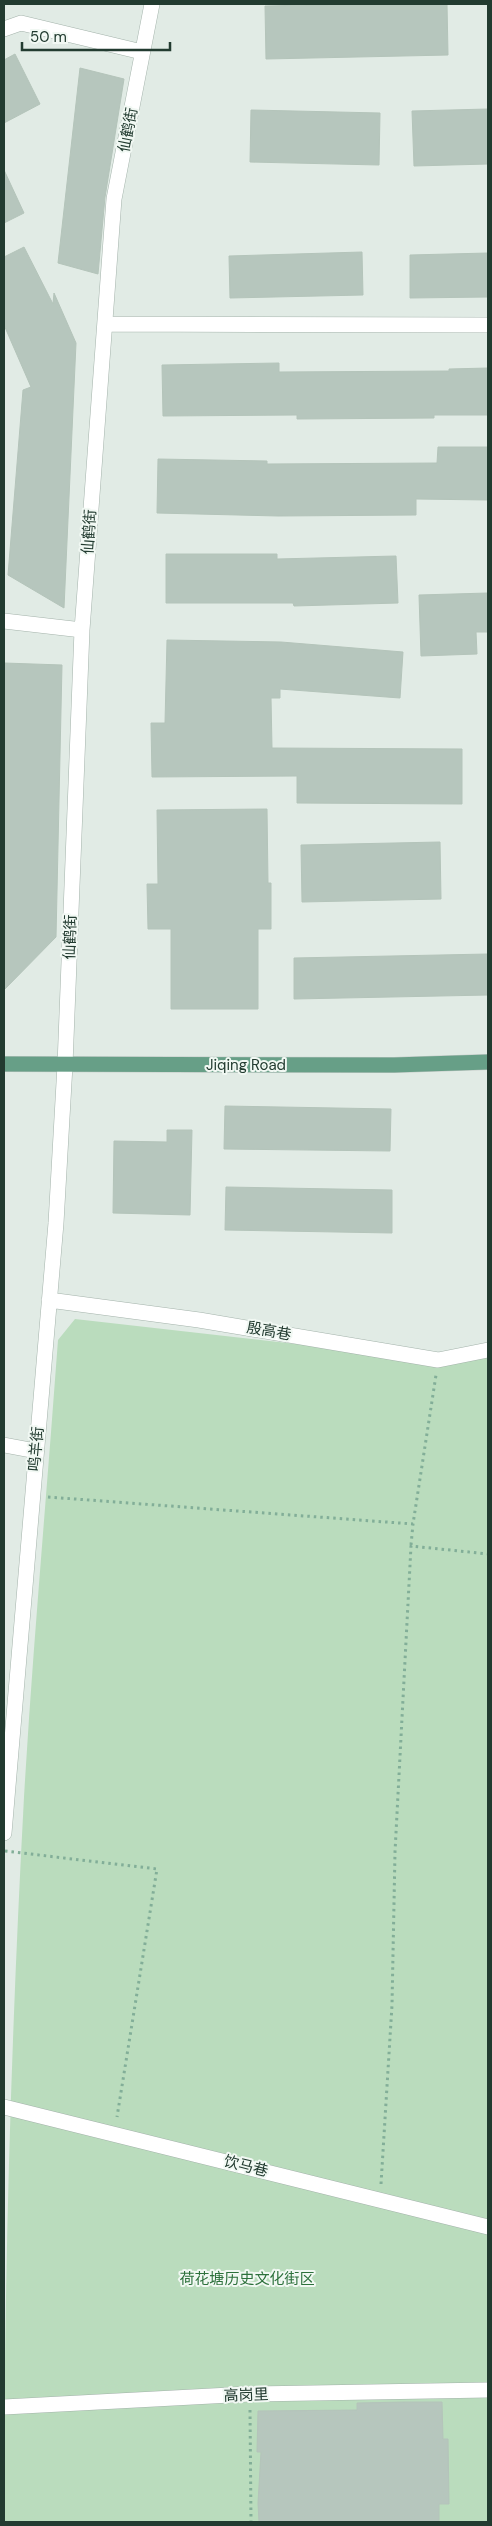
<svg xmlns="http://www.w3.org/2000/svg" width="492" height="2526" viewBox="0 0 492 2526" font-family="'DM Sans','Noto Sans SC',sans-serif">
	<rect width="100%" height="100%" fill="#e1ebe5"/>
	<path fill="#badcbd" d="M 75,1319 L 438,1360 L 488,1349 L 488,2522 L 4,2522 C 4,2280 11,2038 24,1797 C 33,1644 47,1492 58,1340 Z"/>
	<path fill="#b6c6bd" stroke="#b4c4ba" d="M 349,4 L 447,4 L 448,55 L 266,59 L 265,6 Z
		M 15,54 L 40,104 L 4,123 L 4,60 Z
		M 80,68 L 124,79 L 105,197 L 98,274 L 58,263 Z
		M 488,109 L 488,164 L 414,166 L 412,111 Z
		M 251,110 L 380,113 L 379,165 L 250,162 Z
		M 4,170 L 24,213 L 4,223 Z
		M 24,247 L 53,304 L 54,293 L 76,343 L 64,608 L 8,575 L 23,390 L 31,387 L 4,325 L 4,257 Z
		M 362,252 L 363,295 L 230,298 L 229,256 Z
		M 488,253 L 488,297 L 410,298 L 410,255 Z
		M 279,363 L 279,372 L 449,371 L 449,369 L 488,368 L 488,415 L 434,415 L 434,418 L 297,419 L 297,415 L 163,416 L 162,365 Z
		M 438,447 L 488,447 L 488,500 L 416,499 L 416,515 L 278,516 L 157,513 L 158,459 L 267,461 L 267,464 L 437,463 Z
		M 166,554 L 277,554 L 277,559 L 396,556 L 398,603 L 294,606 L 293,603 L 166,603 Z
		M 488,593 L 488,632 L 476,632 L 477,654 L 421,656 L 419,595 Z
		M 167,640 L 281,642 L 403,652 L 400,698 L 280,689 L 280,698 L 271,698 L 272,748 L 462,749 L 462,804 L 297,803 L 297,776 L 152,777 L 151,723 L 165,723 Z
		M 4,663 L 62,665 L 56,937 L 4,990 Z
		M 267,809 L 268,883 L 271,883 L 271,929 L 258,929 L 258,1009 L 171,1009 L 171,929 L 148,929 L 147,884 L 158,884 L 157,810 Z
		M 440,842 L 441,899 L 302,902 L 301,845 Z
		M 488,954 L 488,995 L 294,999 L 294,958 Z
		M 225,1106 L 391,1109 L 390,1151 L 224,1149 Z
		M 167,1130 L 192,1130 L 190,1215 L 113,1213 L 114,1141 L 167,1142 Z
		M 226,1187 L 392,1190 L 392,1233 L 225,1230 Z
		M 405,2402 L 442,2402 L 443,2439 L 448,2439 L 449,2504 L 439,2504 L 439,2522 L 259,2522 L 258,2503 L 261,2452 L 257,2452 L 258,2411 L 357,2410 L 357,2403 Z"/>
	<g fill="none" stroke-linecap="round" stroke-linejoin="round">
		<g stroke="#a4b3ab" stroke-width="16">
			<path id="minor" d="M 4,29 L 21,23 L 142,52
				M 105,324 L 488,325
				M 4,621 L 82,630
				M 49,1300 L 199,1320 L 438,1360 L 488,1350
				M 4,1445 L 36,1451
				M 4,1833 L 56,1223 L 65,1065 L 82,630 L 114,199 L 152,4
				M 4,2107 L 488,2227
				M 4,2407 L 249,2394 L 488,2390"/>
		</g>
		<g stroke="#c1c8c5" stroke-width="16">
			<path id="major" d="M 4,1064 L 394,1065 L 488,1062"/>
		</g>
		<path stroke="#82ae98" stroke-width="3" stroke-dasharray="2.5 4" stroke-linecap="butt" d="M 48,1497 L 413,1524 L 436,1375
			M 411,1545 L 413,1524
			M 5,1851 L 157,1869 L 117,2117
			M 381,2184 L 392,2005 L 395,1852 L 411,1546 L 488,1554
			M 250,2410 L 251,2522"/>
		<use href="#minor" stroke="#fff" stroke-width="15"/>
		<use href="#major" stroke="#679f87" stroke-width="15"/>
	</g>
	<g text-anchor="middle" stroke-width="4" stroke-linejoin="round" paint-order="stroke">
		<g font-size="15" fill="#223b30" stroke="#f1f8f3">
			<text transform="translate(128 130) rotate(-79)" y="5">仙鹤街</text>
			<text transform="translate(89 532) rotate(-86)" y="5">仙鹤街</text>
			<text transform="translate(70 937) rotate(-88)" y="5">仙鹤街</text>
			<text x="246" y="1070">Jiqing Road</text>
			<text transform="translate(269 1331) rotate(10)" y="5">殷高巷</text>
			<text transform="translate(36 1449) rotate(-85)" y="5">鸣羊街</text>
			<text transform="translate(246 2166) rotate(14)" y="5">饮马巷</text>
			<text transform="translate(246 2395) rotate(-2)" y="5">高岗里</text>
		</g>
		<g font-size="15" fill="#2d713c" stroke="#f1f8f3">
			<text x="247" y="2284">荷花塘历史文化街区</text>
		</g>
	</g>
	<rect width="492" height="2526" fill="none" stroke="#223b30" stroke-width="10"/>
	<path d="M22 42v8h148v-8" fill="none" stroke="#223b30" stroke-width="2.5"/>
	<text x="30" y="42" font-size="15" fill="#223b30" stroke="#f1f8f3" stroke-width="4" paint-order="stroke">50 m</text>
</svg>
